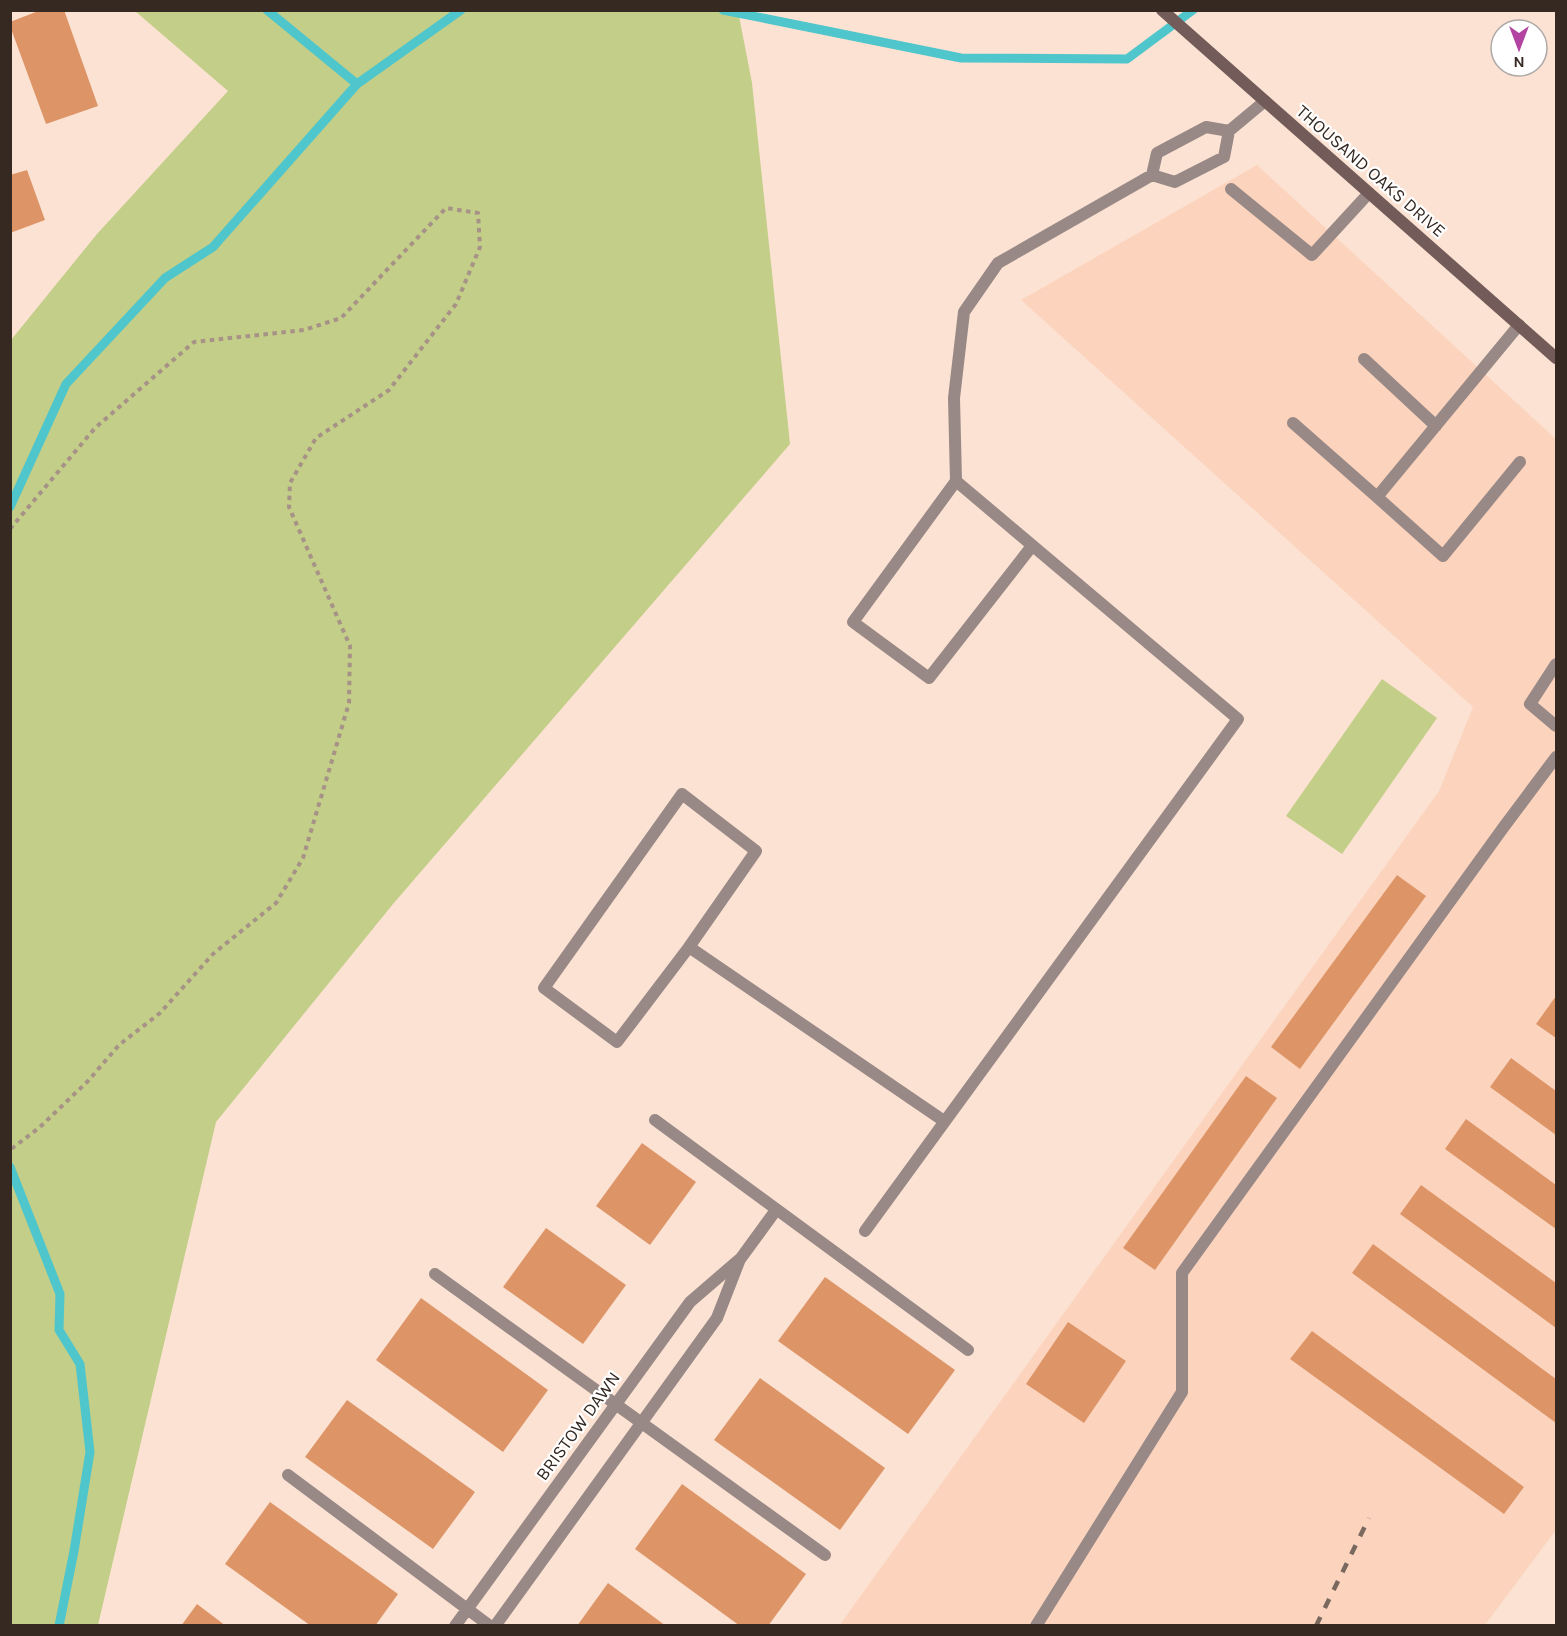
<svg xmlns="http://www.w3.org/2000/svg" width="1567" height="1636" viewBox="0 0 1567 1636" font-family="Karla,sans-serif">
	<rect width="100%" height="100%" fill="#fce2d3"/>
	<path fill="#fcd4be" d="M 1257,165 L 1556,439 L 1556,1530 L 1485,1625 L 839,1626 L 1439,791 L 1473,707 L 1021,300 Z"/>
	<path fill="#c3ce88" d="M 135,11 L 738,11 L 752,83 L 790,444 L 393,904 L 216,1122 L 98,1625 L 11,1625 L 11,340 L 97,234 L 228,91 Z
		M 1382,679 L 1437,718 L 1342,854 L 1286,816 Z"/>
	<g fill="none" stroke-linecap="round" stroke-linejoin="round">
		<path stroke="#4ec6cc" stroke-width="9" d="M 267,10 L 357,84
			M 723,10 L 961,58 L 1127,59 L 1193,10
			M 10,507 L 66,384 L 165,278 L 213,247 L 357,84 L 461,10
			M 10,1167 L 60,1294 L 59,1330 L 80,1364 L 90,1452 L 74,1551 L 59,1626"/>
	</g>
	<path fill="#dd9567" d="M 41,10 L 64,10 L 98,106 L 46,124 L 10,26 L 10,22 Z
		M 27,170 L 45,220 L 10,233 L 10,175 Z
		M 1397,875 L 1426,896 L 1300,1069 L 1271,1047 Z
		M 1556,996 L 1556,1038 L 1536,1024 Z
		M 1511,1058 L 1556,1091 L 1556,1135 L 1490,1087 Z
		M 1246,1076 L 1277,1098 L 1155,1270 L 1123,1248 Z
		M 1466,1119 L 1556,1185 L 1556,1229 L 1445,1149 Z
		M 642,1143 L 696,1182 L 650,1245 L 596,1206 Z
		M 1421,1185 L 1556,1283 L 1556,1328 L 1400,1214 Z
		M 546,1228 L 626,1285 L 583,1344 L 503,1287 Z
		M 1373,1244 L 1556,1379 L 1556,1423 L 1352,1273 Z
		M 825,1277 L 955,1370 L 908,1434 L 778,1341 Z
		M 421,1298 L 548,1390 L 503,1452 L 376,1360 Z
		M 1068,1322 L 1126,1361 L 1084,1423 L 1026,1384 Z
		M 1312,1331 L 1524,1487 L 1504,1514 L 1290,1359 Z
		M 760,1378 L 885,1468 L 840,1530 L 714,1440 Z
		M 347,1400 L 475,1492 L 433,1549 L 305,1457 Z
		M 682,1484 L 806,1574 L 768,1626 L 740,1626 L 635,1549 Z
		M 270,1502 L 398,1594 L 375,1626 L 311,1626 L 225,1564 Z
		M 608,1583 L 666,1626 L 577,1626 Z
		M 197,1604 L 226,1626 L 181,1626 Z"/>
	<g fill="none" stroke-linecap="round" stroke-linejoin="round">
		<path stroke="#a69286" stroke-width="4" stroke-dasharray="4.5 4.5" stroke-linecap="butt" d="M 10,529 L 95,428 L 194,342 L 304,330 L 341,318 L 446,208 L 478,213 L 480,247 L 456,304 L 389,390 L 316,438 L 290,483 L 289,507 L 350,646 L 349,703 L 303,858 L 276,903 L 213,954 L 160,1013 L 119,1045 L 88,1081 L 40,1127 L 10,1150"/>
		<path stroke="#988886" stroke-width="12" d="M 1152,175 L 1157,153 L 1206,127 L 1229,131
			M 1231,189 L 1312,255 L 1369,193
			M 1364,359 L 1436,426
			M 1293,423 L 1377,497 L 1519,325
			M 956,481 L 853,622 L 929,678 L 1032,546
			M 1377,497 L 1443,556 L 1520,462
			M 1556,664 L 1530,704 L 1556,726
			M 689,947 L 617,1042 L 544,988 L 682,794 L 756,851 L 689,947 L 944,1121
			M 655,1120 L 968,1350
			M 865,1231 L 1238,719 L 956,481 L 954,398 L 964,312 L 998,263 L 1152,175 L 1175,182 L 1224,157 L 1229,131 L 1265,101
			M 435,1274 L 825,1555
			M 288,1475 L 490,1626
			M 455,1626 L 690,1302 L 741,1258 L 776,1210
			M 495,1626 L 717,1318 L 740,1259
			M 1036,1626 L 1182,1392 L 1182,1273 L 1503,828 L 1556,757"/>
		<path stroke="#725b58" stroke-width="12" d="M 1162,10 L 1556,358"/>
		<path stroke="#78685e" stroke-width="4.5" stroke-dasharray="10 10" stroke-linecap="butt" d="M 1316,1626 L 1369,1518"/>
	</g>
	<g text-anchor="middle" stroke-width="4.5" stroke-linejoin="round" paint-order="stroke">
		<g font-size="18" fill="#352922" stroke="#fff">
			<text transform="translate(1371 171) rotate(41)" y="6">THOUSAND OAKS DRIVE</text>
			<text transform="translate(578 1426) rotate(-54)" y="6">BRISTOW DAWN</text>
		</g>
	</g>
	<rect width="1567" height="1636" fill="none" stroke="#352922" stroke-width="24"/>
	<g transform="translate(1519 48) rotate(180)"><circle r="28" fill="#ffffff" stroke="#aea9a7" stroke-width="1.5"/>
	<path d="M0-4.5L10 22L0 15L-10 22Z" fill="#b243a1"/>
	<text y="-9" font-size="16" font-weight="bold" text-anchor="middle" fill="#352922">N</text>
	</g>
</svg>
